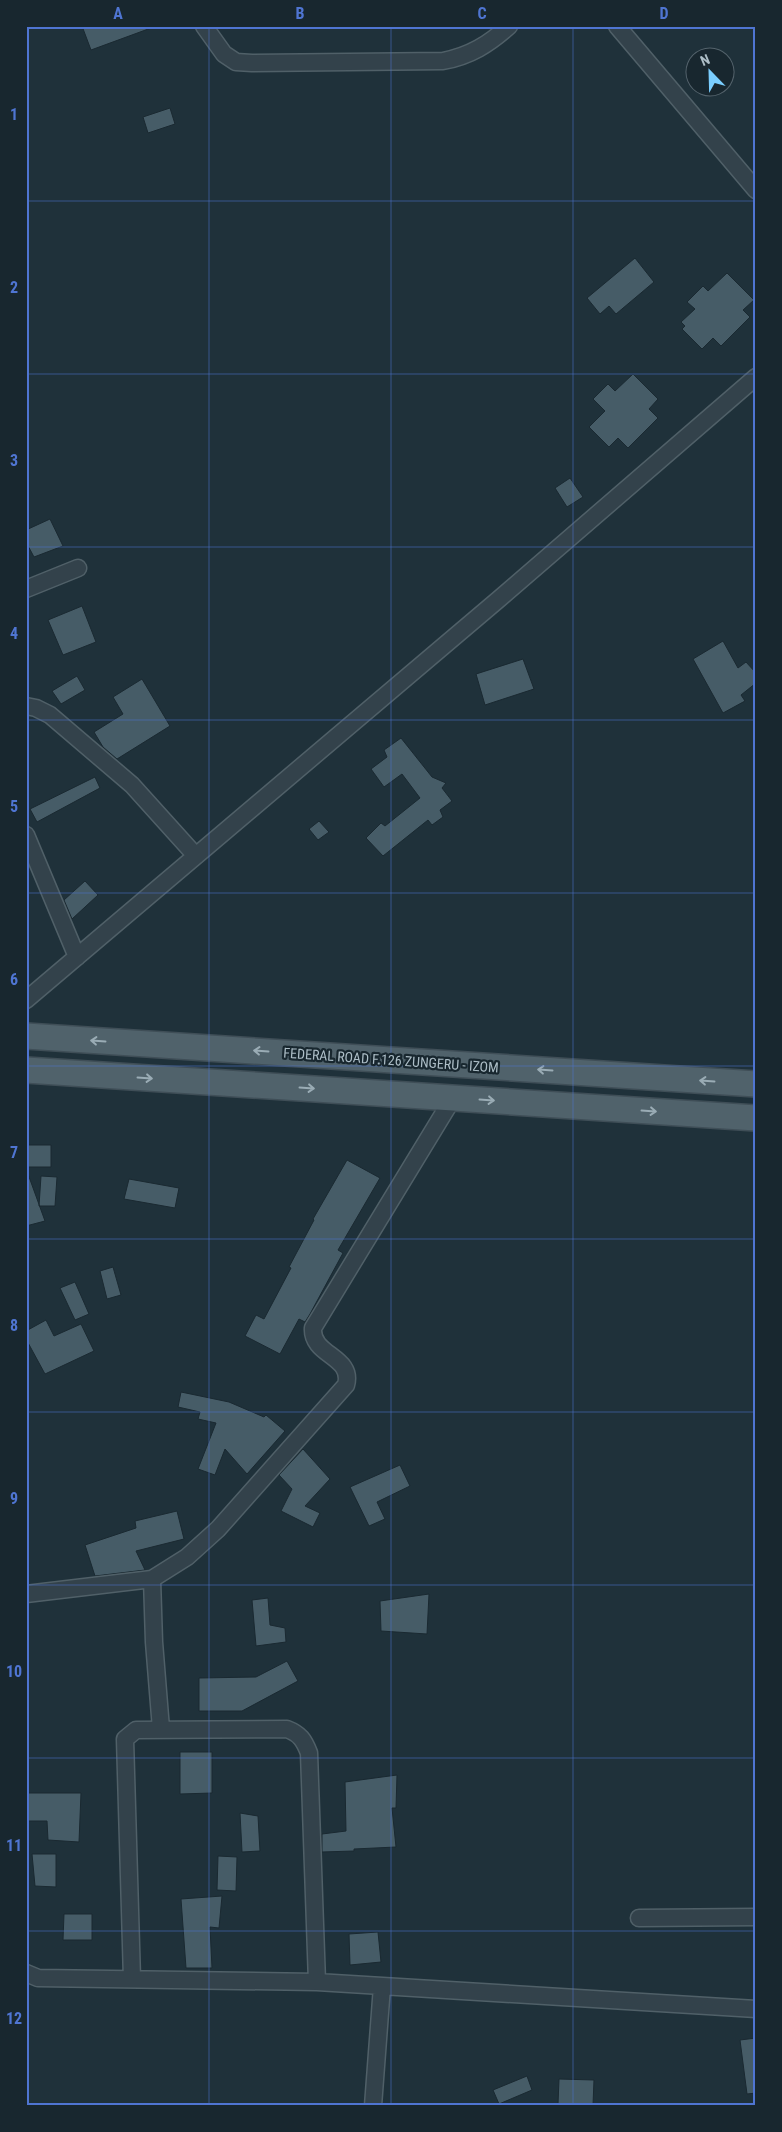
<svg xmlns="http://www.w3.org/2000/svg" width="782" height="2132" viewBox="0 0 782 2132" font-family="'Roboto Condensed',sans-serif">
	<rect width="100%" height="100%" fill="#1f313a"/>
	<path fill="#465c67" stroke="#1a2931" d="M 82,26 L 151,26 L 151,28 L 91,50 Z
		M 170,108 L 175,124 L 148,133 L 143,117 Z
		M 635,258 L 654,282 L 616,314 L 609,306 L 600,314 L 587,298 Z
		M 727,273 L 754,300 L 743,310 L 750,317 L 721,346 L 713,338 L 702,349 L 682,329 L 685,326 L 681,322 L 695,309 L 687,302 L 703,286 L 708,291 Z
		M 633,374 L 658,399 L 649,409 L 658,418 L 628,448 L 618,438 L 609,447 L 589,427 L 605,411 L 593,399 L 608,384 L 615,391 Z
		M 570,478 L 583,497 L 567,507 L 555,488 Z
		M 50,519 L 63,546 L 34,557 L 26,542 L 26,530 Z
		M 82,606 L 96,642 L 63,655 L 48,620 Z
		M 723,641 L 738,668 L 746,662 L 756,673 L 756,683 L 741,695 L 745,701 L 723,713 L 693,659 Z
		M 523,659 L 534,689 L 485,705 L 476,674 Z
		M 77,676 L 85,690 L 61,704 L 52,691 Z
		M 142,679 L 170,726 L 117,759 L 103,747 L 94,732 L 123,714 L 113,697 Z
		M 401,738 L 432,777 L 446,783 L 442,788 L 452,801 L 440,810 L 443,817 L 432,825 L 428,820 L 383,856 L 366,838 L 381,823 L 385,826 L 420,798 L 402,774 L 384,787 L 371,769 L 387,757 L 384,750 Z
		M 95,777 L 100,788 L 37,822 L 30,809 Z
		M 319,821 L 329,832 L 318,840 L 309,829 Z
		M 85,881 L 98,895 L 72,919 L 64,900 Z
		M 26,1145 L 51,1145 L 51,1167 L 26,1167 Z
		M 347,1160 L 380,1178 L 338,1250 L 343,1253 L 310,1314 L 305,1322 L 299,1319 L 280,1354 L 245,1336 L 256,1315 L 264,1319 L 291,1268 L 289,1267 L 314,1220 L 313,1219 Z
		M 28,1174 L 45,1221 L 26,1226 L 26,1175 Z
		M 41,1176 L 57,1177 L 55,1206 L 39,1206 Z
		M 129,1179 L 179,1188 L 175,1208 L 124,1199 Z
		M 113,1267 L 121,1295 L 107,1299 L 100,1271 Z
		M 75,1282 L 89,1314 L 75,1320 L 60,1288 Z
		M 46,1320 L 54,1336 L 81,1324 L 94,1351 L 45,1374 L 26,1339 L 26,1331 Z
		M 181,1392 L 229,1402 L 264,1417 L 266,1415 L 285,1431 L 247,1474 L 225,1449 L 215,1475 L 198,1469 L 216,1423 L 198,1419 L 200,1412 L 178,1407 Z
		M 303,1449 L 330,1479 L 305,1506 L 320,1513 L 313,1527 L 281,1511 L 292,1489 L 279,1475 Z
		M 400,1465 L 410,1486 L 377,1502 L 385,1519 L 369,1526 L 350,1487 Z
		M 177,1511 L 184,1539 L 136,1551 L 145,1570 L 95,1576 L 85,1545 L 136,1528 L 135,1521 Z
		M 429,1594 L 427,1634 L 381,1631 L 380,1601 Z
		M 268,1598 L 270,1625 L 285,1628 L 286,1642 L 256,1646 L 252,1600 Z
		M 287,1661 L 298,1681 L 242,1711 L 199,1711 L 199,1678 L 256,1677 Z
		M 180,1752 L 212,1752 L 212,1793 L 180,1794 Z
		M 397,1775 L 396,1808 L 392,1808 L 396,1847 L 354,1849 L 354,1851 L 322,1852 L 322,1834 L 346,1831 L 345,1782 Z
		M 26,1793 L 81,1793 L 79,1842 L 48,1840 L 47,1821 L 26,1821 Z
		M 240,1813 L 258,1816 L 260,1851 L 242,1852 Z
		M 32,1854 L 56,1854 L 56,1887 L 35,1886 Z
		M 218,1856 L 237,1857 L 236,1891 L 217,1890 Z
		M 222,1896 L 219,1928 L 210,1927 L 212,1968 L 186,1968 L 181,1899 Z
		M 64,1914 L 92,1914 L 92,1940 L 63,1940 Z
		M 378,1932 L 381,1962 L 350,1965 L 349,1934 Z
		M 756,2038 L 756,2093 L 747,2094 L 740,2040 Z
		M 527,2076 L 532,2090 L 499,2104 L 493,2090 Z
		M 559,2079 L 594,2080 L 593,2105 L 558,2104 Z"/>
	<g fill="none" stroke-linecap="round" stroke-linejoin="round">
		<g stroke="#506068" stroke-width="19">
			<path id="street" d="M 204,26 L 224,54 L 236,62 L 252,63 L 443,61 C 470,56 489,44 509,26
				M 617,26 L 756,190
				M 26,589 L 78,568
				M 26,706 L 36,708 L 50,715 L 132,785 L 196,856
				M 26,835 L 77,957
				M 26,1000 L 499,599 L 756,377
				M 152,1579 L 187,1557 L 218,1529 L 346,1385 C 354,1356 311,1356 313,1328 L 453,1098
				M 26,1594 L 152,1579 L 154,1642 L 161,1729
				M 639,1918 L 756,1917
				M 26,1973 L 38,1978 L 317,1982 L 756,2009
				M 132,1979 L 125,1739 L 136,1730 L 287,1729 C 300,1734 304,1740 309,1753 L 317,1982
				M 373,2106 L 382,1986"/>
		</g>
		<g stroke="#3f4e57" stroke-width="28">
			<path id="primary" d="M 26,1036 L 756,1084
				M 26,1070 L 756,1118"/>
		</g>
		<use href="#street" stroke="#33424b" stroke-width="16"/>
		<use href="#primary" stroke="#50626b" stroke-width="25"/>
	</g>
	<defs><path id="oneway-shaft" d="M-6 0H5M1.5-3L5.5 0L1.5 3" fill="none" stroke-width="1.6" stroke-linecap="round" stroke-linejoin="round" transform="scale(1.25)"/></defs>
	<g stroke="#9aacb5">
		<use href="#oneway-shaft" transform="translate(98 1041) rotate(-176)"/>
		<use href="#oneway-shaft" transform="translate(261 1051) rotate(-176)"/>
		<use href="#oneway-shaft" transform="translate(545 1070) rotate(-176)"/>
		<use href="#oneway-shaft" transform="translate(145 1078) rotate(4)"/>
		<use href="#oneway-shaft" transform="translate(707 1081) rotate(-176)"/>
		<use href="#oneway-shaft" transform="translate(307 1088) rotate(4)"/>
		<use href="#oneway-shaft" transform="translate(487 1100) rotate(4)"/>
		<use href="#oneway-shaft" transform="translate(649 1111) rotate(4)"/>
	</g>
	<path fill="none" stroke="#4f75d2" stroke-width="1" stroke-opacity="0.55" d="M 209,26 L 209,2106M 391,26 L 391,2106M 573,26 L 573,2106M 26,201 L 756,201M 26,374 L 756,374M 26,547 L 756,547M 26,720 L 756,720M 26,893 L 756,893M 26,1066 L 756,1066M 26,1239 L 756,1239M 26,1412 L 756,1412M 26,1585 L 756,1585M 26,1758 L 756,1758M 26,1931 L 756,1931"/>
	<g text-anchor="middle" stroke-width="4.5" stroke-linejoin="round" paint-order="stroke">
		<g font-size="14" fill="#adbec7" stroke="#18272f">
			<text transform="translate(391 1060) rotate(4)" y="5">FEDERAL ROAD F.126 ZUNGERU - IZOM</text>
		</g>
	</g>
	<rect width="782" height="2132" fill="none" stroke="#18272f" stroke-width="55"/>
	<g transform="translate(710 72) rotate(337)"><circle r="24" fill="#18272f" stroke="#54636c"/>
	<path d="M0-4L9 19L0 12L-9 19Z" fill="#7aceff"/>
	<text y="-8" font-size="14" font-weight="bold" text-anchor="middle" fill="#adbec7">N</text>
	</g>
	<rect x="28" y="28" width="726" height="2076" fill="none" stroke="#4f75d2" stroke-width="2"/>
	<g font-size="16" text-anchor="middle" font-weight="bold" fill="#4f75d2">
		<text x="118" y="19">A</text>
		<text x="300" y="19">B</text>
		<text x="482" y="19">C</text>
		<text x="664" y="19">D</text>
		<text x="14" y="120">1</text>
		<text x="14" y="293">2</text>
		<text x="14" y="466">3</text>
		<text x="14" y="639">4</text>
		<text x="14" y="812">5</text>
		<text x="14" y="985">6</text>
		<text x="14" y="1158">7</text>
		<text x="14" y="1331">8</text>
		<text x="14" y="1504">9</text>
		<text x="14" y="1677">10</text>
		<text x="14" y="1851">11</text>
		<text x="14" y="2024">12</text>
	</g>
</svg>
